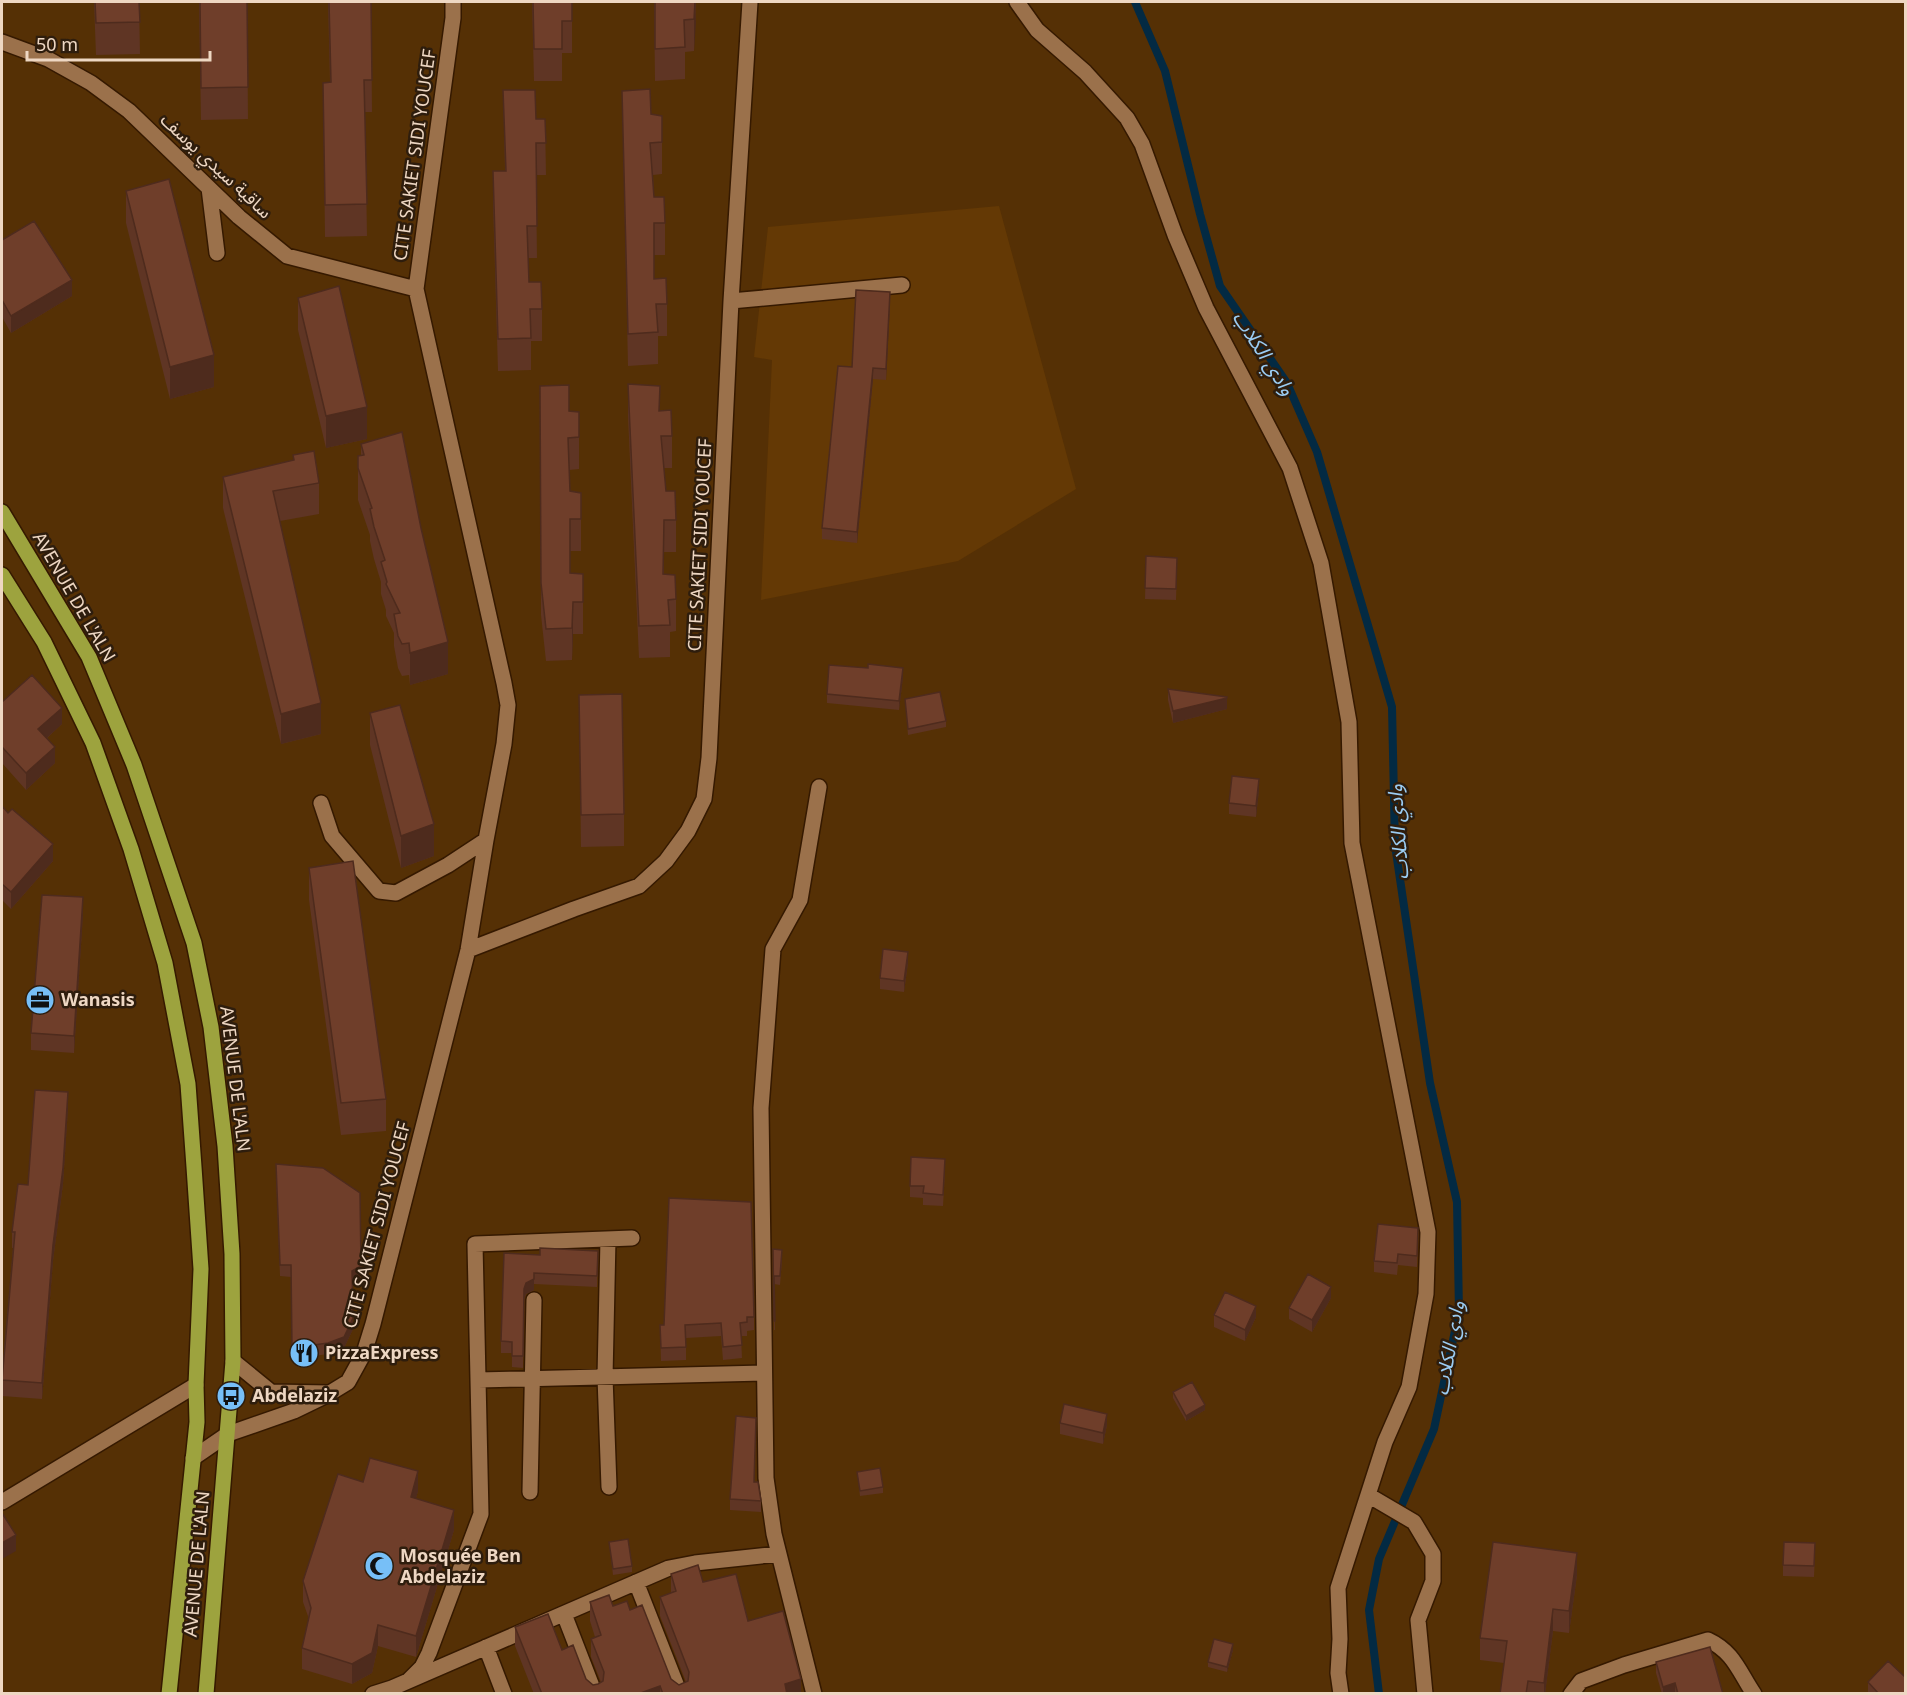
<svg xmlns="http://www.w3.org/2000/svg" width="1907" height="1695" viewBox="0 0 1907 1695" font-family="'Noto Sans','Noto Sans Arabic',sans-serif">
	<rect width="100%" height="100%" fill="#553005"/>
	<path fill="#643905" d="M 999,206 L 1076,489 L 958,561 L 761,600 L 772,360 L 754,357 L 768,227 Z"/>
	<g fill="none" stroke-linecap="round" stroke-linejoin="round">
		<path stroke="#032a43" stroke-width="8" d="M 1135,2 L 1165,71 L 1200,214 L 1220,286 L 1287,383 L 1317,452 L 1392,707 L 1395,845 L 1430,1083 L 1457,1202 L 1459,1312 L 1434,1429 L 1379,1559 L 1369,1610 L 1379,1694"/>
		<g stroke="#351900" stroke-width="18">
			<path id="minor" d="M 1017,2 L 1037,30 L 1085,72 L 1127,118 L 1142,144 L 1175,235 L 1206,308 L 1290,468 L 1321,563 L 1349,722 L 1352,843 L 1428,1232 L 1426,1294 L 1409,1387 L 1385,1442 L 1338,1588 L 1340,1639 L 1338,1673 L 1341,1694
				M 2,42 L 48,59 L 91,83 L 129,111 L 239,217 L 287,256 L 416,289
				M 209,188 L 217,253
				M 731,301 L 902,285
				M 321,803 L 332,836 L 379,891 L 396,893 L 448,865 L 486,840
				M 468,950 L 574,909 L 639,886 L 666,861 L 688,831 L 704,799 L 709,758 L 731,301 L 750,2
				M 608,1239 L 605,1377 L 609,1487
				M 233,1361 L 271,1392 L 330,1393 L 348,1382 L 364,1353 L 373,1324 L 468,950 L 486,840 L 504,744 L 508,705 L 504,683 L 416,289 L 453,18 L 453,2
				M 478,1380 L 764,1373
				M 193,1458 L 228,1434 L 294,1411 L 327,1395
				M 530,1492 L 534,1300
				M 1368,1495 L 1414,1522 L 1433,1554 L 1433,1581 L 1418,1620 L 1425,1694
				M 2,1502 L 196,1385
				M 636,1582 L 680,1694
				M 564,1614 L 595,1694
				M 486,1647 L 504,1694
				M 408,1681 L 422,1667 L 429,1653 L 481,1514 L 475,1244 L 632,1238
				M 373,1694 L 392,1688 L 669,1568 L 695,1563 L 779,1554
				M 814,1694 L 774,1534 L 766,1478 L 761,1108 L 773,949 L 800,900 L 819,787
				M 1571,1694 L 1581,1681 L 1624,1665 L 1708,1640 C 1734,1652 1739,1672 1754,1694"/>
		</g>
		<g stroke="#351900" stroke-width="18">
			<path id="major" d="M 2,512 L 89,657 L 134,765 L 194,943 L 211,1027 L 225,1146 L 232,1254 L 233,1361 L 206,1694
				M 2,575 L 44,642 L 93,743 L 131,849 L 165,963 L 188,1084 L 194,1167 L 201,1269 L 196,1385 L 197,1422 L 169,1694"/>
		</g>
		<use href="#minor" stroke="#9b714b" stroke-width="15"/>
		<use href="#major" stroke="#9da33e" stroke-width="15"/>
	</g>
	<path fill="#5f3524" d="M 94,2 L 139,2 L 140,54 L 96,55 Z
		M 199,2 L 247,2 L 248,119 L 201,120 Z
		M 328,2 L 371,2 L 372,112 L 365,112 L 367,236 L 325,237 L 323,83 L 330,82 Z
		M 532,2 L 572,2 L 572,53 L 562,53 L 562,81 L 534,81 Z
		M 654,2 L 696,2 L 694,51 L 685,52 L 685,79 L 655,81 Z
		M 503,90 L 536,119 L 545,119 L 546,175 L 536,175 L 537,258 L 528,258 L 529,282 L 542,309 L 542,341 L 531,341 L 531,370 L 498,371 L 493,203 L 493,171 L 505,171 Z
		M 622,91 L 651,114 L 662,142 L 662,174 L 653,175 L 654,197 L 665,223 L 665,255 L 654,255 L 654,279 L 667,304 L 667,336 L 658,336 L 658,364 L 628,366 Z
		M 126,191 L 214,387 L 170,399 L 126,223 Z
		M 2,240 L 72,296 L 11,333 L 2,317 Z
		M 298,298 L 367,439 L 326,448 L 298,330 Z
		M 890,303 L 886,380 L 873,379 L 857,543 L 822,539 L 822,528 L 852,367 Z
		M 628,384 L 660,411 L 672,436 L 672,468 L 664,468 L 666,491 L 676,520 L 676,552 L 664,552 L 664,574 L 676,599 L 676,631 L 670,632 L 670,657 L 639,658 L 628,416 Z
		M 540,386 L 569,411 L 579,412 L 579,469 L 569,470 L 570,491 L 581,493 L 581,551 L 570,551 L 570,573 L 583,574 L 583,634 L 573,634 L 572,660 L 546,661 L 541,615 Z
		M 361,444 L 448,674 L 410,685 L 409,675 L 402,676 L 398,668 L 394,646 L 394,633 L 386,616 L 386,610 L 381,594 L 381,582 L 374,559 L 370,541 L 370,535 L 358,500 L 358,456 L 361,455 Z
		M 293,455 L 319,483 L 319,514 L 280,521 L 321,734 L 281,744 L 223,508 L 223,477 L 293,460 Z
		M 1146,556 L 1177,569 L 1176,600 L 1145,599 Z
		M 868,668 L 903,677 L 899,710 L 827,703 L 827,694 Z
		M 1168,689 L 1227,709 L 1173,723 L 1168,700 Z
		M 579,695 L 624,814 L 624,846 L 581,847 Z
		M 905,699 L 946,721 L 946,727 L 908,735 Z
		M 2,702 L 62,724 L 47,738 L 55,763 L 26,790 L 2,763 Z
		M 370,713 L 434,856 L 401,868 L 370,745 Z
		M 1259,790 L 1256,817 L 1229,814 L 1229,803 Z
		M 2,806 L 53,861 L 11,909 L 2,900 Z
		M 309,868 L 386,1099 L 386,1131 L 341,1135 L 309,900 Z
		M 83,914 L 74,1053 L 31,1050 L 31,1033 Z
		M 908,963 L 904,992 L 880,989 L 880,978 Z
		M 68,1108 L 63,1184 L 53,1261 L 42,1399 L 2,1396 L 2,1374 L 13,1248 L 12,1248 L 12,1232 L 28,1185 Z
		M 945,1170 L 943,1206 L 923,1205 L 923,1198 L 910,1197 L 910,1186 Z
		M 276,1175 L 361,1277 L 352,1282 L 353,1329 L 344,1348 L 328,1354 L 292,1359 L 291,1277 L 280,1276 Z
		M 1418,1240 L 1417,1267 L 1398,1265 L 1397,1275 L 1374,1272 L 1374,1261 Z
		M 773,1249 L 782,1259 L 780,1285 L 774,1284 L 775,1330 L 774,1330 Z
		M 598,1251 L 597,1287 L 534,1284 L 534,1290 L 526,1294 L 524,1300 L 523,1368 L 512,1367 L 512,1353 L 501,1353 L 501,1341 L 540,1255 Z
		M 1331,1298 L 1312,1332 L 1289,1319 L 1289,1308 Z
		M 1214,1315 L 1256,1317 L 1245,1341 L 1214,1327 Z
		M 754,1317 L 754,1330 L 747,1331 L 747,1336 L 741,1336 L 742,1358 L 723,1360 L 721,1336 L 686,1338 L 686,1360 L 661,1361 L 660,1325 Z
		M 1173,1392 L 1205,1410 L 1186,1421 L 1173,1398 Z
		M 1060,1423 L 1107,1425 L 1103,1444 L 1060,1434 Z
		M 857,1472 L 883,1487 L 883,1493 L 860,1496 Z
		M 363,1482 L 418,1491 L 416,1498 L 454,1530 L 416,1657 L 378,1646 L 372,1673 L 352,1684 L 302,1669 L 302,1648 L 309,1619 L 303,1602 L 303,1581 Z
		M 730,1499 L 761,1501 L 761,1512 L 730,1510 Z
		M 609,1542 L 632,1566 L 632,1572 L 613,1575 Z
		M 1815,1555 L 1814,1577 L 1783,1576 L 1783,1565 Z
		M 671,1574 L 703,1582 L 748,1621 L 801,1694 L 534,1694 L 515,1646 L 515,1627 L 562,1650 L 586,1679 L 593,1685 L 598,1684 L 601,1682 L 591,1657 L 591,1639 L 595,1637 L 590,1621 L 590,1602 L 613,1606 L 630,1610 L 671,1679 L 679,1685 L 686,1682 L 660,1616 L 660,1597 L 671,1593 Z
		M 1577,1575 L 1569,1633 L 1553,1631 L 1545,1694 L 1500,1694 L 1504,1663 L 1480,1660 L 1480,1638 Z
		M 1233,1650 L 1227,1672 L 1208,1667 L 1208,1662 Z
		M 1656,1662 L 1723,1694 L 1662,1694 L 1656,1673 Z
		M 1868,1682 L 1905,1694 L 1868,1694 Z"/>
	<path fill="#4e2b1d" d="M 695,2 L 696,23 L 694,51 L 694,19 Z
		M 72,280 L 72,296 L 11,333 L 11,316 Z
		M 890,292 L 890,303 L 886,380 L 886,369 Z
		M 214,355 L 214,387 L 170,399 L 170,367 Z
		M 873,368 L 873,379 L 857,543 L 857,532 Z
		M 367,407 L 367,439 L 326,448 L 326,416 Z
		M 573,602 L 573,634 L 572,660 L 572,628 Z
		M 448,642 L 448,674 L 410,685 L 410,653 Z
		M 903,668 L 903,677 L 899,710 L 899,701 Z
		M 1227,698 L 1227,709 L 1173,723 L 1173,711 Z
		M 321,703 L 321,734 L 281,744 L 281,714 Z
		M 62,708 L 62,724 L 38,746 L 38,729 Z
		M 55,747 L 55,763 L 26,790 L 26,773 Z
		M 1259,779 L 1259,790 L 1256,817 L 1256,806 Z
		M 434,824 L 434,856 L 401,868 L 401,836 Z
		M 53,844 L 53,861 L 11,909 L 11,892 Z
		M 83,897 L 83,914 L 74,1053 L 74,1036 Z
		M 908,952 L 908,963 L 904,992 L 904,981 Z
		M 68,1092 L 68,1108 L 63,1184 L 53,1261 L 42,1399 L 42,1383 L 53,1245 Z
		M 361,1266 L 361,1277 L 352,1282 L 352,1271 Z
		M 534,1273 L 534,1290 L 526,1294 L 524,1300 L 523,1368 L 524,1289 L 526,1283 Z
		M 1331,1287 L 1331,1298 L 1312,1332 L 1312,1320 Z
		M 1256,1306 L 1256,1317 L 1245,1341 L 1245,1330 Z
		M 353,1318 L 353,1329 L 344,1348 L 328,1354 L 328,1343 Z
		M 1205,1405 L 1205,1410 L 1186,1421 L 1186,1416 Z
		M 1107,1414 L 1107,1425 L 1103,1444 L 1103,1433 Z
		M 418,1471 L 418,1491 L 411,1517 L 411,1497 Z
		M 454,1510 L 454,1530 L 416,1657 L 416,1636 Z
		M 16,1535 L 16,1551 L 2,1559 L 2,1543 Z
		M 1577,1553 L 1577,1575 L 1569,1633 L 1569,1611 Z
		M 3,1570 L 3,1587 L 2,1588 L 2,1571 Z
		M 1553,1609 L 1553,1631 L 1545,1694 L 1544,1694 L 1544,1683 Z
		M 378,1625 L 378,1646 L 372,1673 L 352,1684 L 352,1664 Z
		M 1233,1644 L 1233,1650 L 1227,1672 L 1227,1667 Z
		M 801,1679 L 801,1694 L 785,1694 L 785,1684 Z
		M 1675,1683 L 1675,1694 L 1663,1694 L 1663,1687 Z
		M 660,1686 L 660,1694 L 638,1694 Z"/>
	<path fill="#6f3e2a" stroke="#4e2b1d" stroke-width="1.5" d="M 95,2 L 139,2 L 140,22 L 96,23 Z
		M 200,2 L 247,2 L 248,87 L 201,88 Z
		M 329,2 L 371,2 L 372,80 L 364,80 L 367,204 L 325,205 L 323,83 L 331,82 Z
		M 533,2 L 572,2 L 572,21 L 562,21 L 562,49 L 534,49 Z
		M 655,2 L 695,2 L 694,19 L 684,20 L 685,47 L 655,49 Z
		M 650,89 L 651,114 L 662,116 L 662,142 L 650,143 L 654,197 L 664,197 L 665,223 L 654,223 L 654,279 L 666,278 L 667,304 L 656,304 L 658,332 L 628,334 L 622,91 Z
		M 503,90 L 535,90 L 536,119 L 545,119 L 546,143 L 536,143 L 537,226 L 527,226 L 529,282 L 541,282 L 542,309 L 530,309 L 531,338 L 498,339 L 493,171 L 506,171 Z
		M 169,179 L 214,355 L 170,367 L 126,191 Z
		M 34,221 L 72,280 L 11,316 L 2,300 L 2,240 Z
		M 339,286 L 367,407 L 326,416 L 298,298 Z
		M 856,290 L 890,292 L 886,369 L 873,368 L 857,532 L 822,528 L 838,366 L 852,367 Z
		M 628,384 L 660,386 L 659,411 L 671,410 L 672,436 L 661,436 L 666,491 L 675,491 L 676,520 L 664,520 L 663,574 L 675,575 L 676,599 L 668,600 L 670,625 L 639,626 Z
		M 569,385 L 569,411 L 579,412 L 579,437 L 568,438 L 570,491 L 581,493 L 581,519 L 570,519 L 570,573 L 583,574 L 583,602 L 573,602 L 572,628 L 546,629 L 541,583 L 540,386 Z
		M 402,432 L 421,528 L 448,642 L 410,653 L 409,643 L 402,644 L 398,636 L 394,614 L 400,613 L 386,584 L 387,582 L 381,562 L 385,560 L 374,527 L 370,509 L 372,508 L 358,468 L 358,456 L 364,455 L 361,444 Z
		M 314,451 L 319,483 L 273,491 L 321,703 L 281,714 L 223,477 L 294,460 L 293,455 Z
		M 1146,556 L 1177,558 L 1176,589 L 1145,588 Z
		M 868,664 L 903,668 L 899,701 L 827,694 L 829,665 L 868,668 Z
		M 32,675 L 62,708 L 38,729 L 55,747 L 26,773 L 2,747 L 2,702 Z
		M 1168,689 L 1227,697 L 1227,698 L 1173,711 Z
		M 940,692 L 946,721 L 908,729 L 905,699 Z
		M 622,694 L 624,814 L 581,815 L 579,695 Z
		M 400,705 L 434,824 L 401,836 L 370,713 Z
		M 1232,776 L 1259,779 L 1256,806 L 1229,803 Z
		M 2,806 L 8,813 L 12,809 L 53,844 L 11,892 L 2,884 Z
		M 353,861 L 386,1099 L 341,1103 L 309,868 Z
		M 42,895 L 83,897 L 74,1036 L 31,1033 Z
		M 883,949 L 908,952 L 904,981 L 880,978 Z
		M 35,1090 L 68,1092 L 63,1168 L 53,1245 L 42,1383 L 2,1380 L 15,1232 L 12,1232 L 18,1184 L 28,1185 Z
		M 911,1157 L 945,1159 L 943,1195 L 923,1193 L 924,1186 L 910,1186 Z
		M 276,1164 L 323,1168 L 360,1193 L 361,1266 L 352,1271 L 353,1318 L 344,1337 L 328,1343 L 292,1348 L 291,1265 L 280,1265 Z
		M 669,1198 L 751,1202 L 754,1317 L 747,1317 L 747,1322 L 740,1323 L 742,1345 L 723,1347 L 721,1323 L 685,1325 L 686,1347 L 661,1348 L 660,1325 L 664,1325 Z
		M 1378,1224 L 1418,1228 L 1417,1256 L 1398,1254 L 1397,1263 L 1374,1261 Z
		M 540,1248 L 598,1251 L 597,1276 L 534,1273 L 534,1279 L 526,1283 L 524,1289 L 523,1356 L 512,1356 L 512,1342 L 501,1341 L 504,1253 L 540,1255 Z
		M 773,1249 L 782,1250 L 780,1276 L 774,1276 L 775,1321 L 774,1321 Z
		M 1308,1274 L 1331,1287 L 1312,1320 L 1289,1308 Z
		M 1225,1292 L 1256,1306 L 1245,1330 L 1214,1315 Z
		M 1192,1382 L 1205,1405 L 1186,1416 L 1173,1392 Z
		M 1064,1404 L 1107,1414 L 1103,1433 L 1060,1423 Z
		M 736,1416 L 756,1418 L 754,1482 L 758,1482 L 761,1501 L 730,1499 Z
		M 370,1458 L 418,1471 L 411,1497 L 454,1510 L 416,1636 L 378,1625 L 372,1653 L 352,1664 L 302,1648 L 311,1608 L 303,1581 L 338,1474 L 363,1482 Z
		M 880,1468 L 883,1487 L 860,1491 L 857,1472 Z
		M 2,1513 L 16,1535 L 2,1543 Z
		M 628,1539 L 632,1566 L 613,1569 L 609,1542 Z
		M 1493,1542 L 1577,1553 L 1569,1611 L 1553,1609 L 1544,1683 L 1528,1681 L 1526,1694 L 1500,1694 L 1507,1641 L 1480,1638 Z
		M 1784,1542 L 1815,1543 L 1814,1566 L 1783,1565 Z
		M 698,1565 L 703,1582 L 736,1574 L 748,1621 L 783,1611 L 801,1679 L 785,1684 L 787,1694 L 663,1694 L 660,1686 L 638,1694 L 542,1694 L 515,1627 L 548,1614 L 562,1650 L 573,1645 L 586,1679 L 593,1685 L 598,1684 L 603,1681 L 604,1672 L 591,1639 L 601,1635 L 590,1602 L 609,1595 L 613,1606 L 627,1601 L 630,1610 L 642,1605 L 671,1679 L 679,1685 L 688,1681 L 689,1672 L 660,1597 L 676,1591 L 671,1574 Z
		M 1214,1639 L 1233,1644 L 1227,1667 L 1208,1662 Z
		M 1710,1647 L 1723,1694 L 1678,1694 L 1675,1683 L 1663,1687 L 1656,1662 Z
		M 1888,1661 L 1905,1677 L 1905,1694 L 1879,1694 L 1868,1682 Z"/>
	<defs>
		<g id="office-disc" transform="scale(1.5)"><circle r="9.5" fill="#77bff7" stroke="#2e1d0d"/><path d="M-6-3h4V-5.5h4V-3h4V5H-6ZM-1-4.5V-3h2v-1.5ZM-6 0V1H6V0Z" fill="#111"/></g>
		<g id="restaurant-disc" transform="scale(1.5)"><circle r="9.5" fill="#77bff7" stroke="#2e1d0d"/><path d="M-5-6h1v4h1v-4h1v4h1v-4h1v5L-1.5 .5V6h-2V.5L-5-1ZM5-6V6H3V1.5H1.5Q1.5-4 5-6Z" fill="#111"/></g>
		<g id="bus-disc" transform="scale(1.5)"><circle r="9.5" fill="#77bff7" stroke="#2e1d0d"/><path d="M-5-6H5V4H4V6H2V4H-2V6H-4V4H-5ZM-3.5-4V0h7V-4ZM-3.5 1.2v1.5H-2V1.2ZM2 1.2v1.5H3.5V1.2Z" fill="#111"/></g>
		<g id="mosque-disc" transform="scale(1.5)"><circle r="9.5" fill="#77bff7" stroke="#2e1d0d"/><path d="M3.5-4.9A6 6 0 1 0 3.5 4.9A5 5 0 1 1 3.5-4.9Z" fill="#111"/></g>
	</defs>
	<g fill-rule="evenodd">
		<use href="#office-disc" x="40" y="1000"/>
		<use href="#restaurant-disc" x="304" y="1353"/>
		<use href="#bus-disc" x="231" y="1396"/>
		<use href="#mosque-disc" x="379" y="1566"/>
	</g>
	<g text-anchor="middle" stroke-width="5" stroke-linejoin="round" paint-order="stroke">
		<g font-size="18" fill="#eed7c3" stroke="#2e1d0d">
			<text transform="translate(415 155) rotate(-82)" y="6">CITE SAKIET SIDI YOUCEF</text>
			<text transform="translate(216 166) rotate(43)" y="6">ساقية سيدي يوسف</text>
			<text transform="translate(700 545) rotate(-87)" y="6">CITE SAKIET SIDI YOUCEF</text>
			<text transform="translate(74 597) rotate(60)" y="6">AVENUE DE L'ALN</text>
			<text transform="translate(235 1079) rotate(83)" y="6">AVENUE DE L'ALN</text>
			<text transform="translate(377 1225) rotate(-75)" y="6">CITE SAKIET SIDI YOUCEF</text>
			<text transform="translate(197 1564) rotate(-85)" y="6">AVENUE DE L'ALN</text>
		</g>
		<g font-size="18" font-weight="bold" fill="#eed7c3" stroke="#2e1d0d" text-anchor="start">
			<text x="61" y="1006">Wanasis</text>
			<text x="325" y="1359">PizzaExpress</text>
			<text x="252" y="1402">Abdelaziz</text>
			<text x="400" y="1562">Mosquée Ben<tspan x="400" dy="21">Abdelaziz</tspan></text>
		</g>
		<g font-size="20" font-style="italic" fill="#9bccf2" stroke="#2e1d0d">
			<text transform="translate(1264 353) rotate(57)" y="7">وادي الكلاب</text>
			<text transform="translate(1398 832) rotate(-94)" y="7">وادي الكلاب</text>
			<text transform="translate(1449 1348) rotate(-80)" y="7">وادي الكلاب</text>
		</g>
	</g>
	<rect width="1907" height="1695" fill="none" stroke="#eed7c3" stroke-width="6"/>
	<path d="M27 51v9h183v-9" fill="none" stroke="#eed7c3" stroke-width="3"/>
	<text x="36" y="51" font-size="18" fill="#eed7c3" stroke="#2e1d0d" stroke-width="4.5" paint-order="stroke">50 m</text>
</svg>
